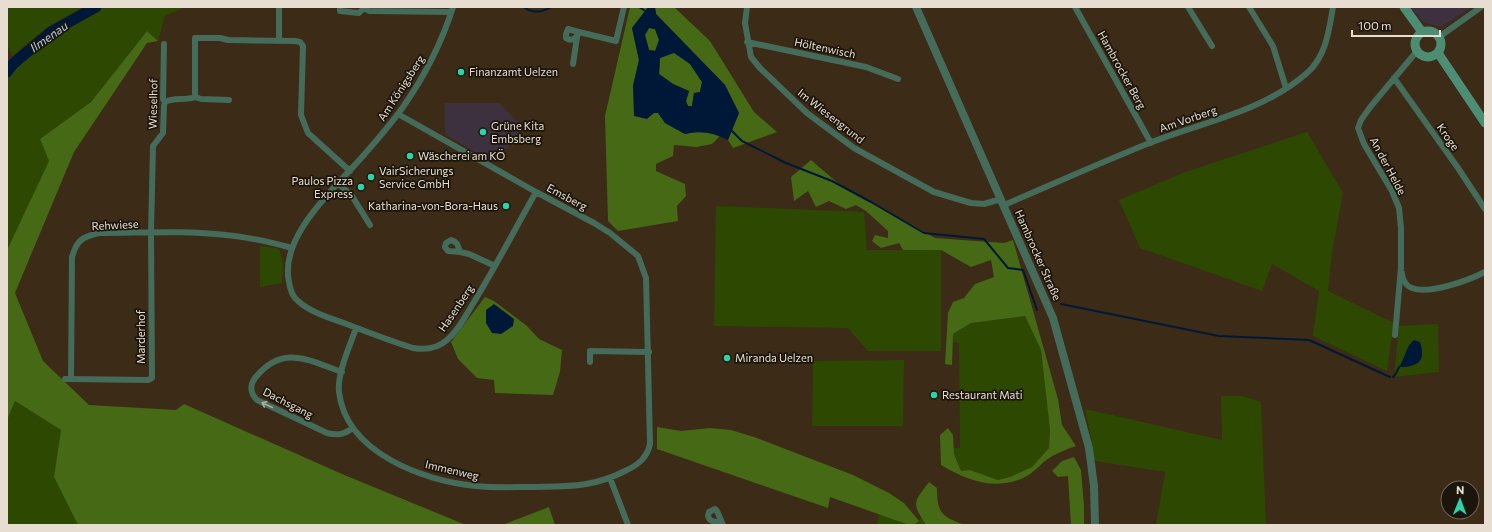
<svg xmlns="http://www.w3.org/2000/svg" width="1492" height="532" viewBox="0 0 1492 532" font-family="Commissioner,sans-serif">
	<rect width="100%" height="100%" fill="#3b2b17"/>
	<path fill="#3e313f" d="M 1410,7 L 1472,7 L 1441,27 L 1423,22 Z
		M 445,103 L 499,103 L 519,123 L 518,127 L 520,129 L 520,136 L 491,162 L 445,134 Z"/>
	<path fill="#2d4901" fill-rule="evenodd" d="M 7,7 L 83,7 L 49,26 L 12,56 L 7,44 Z
		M 103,7 L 185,7 L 165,16 L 158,41 L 147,31 L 91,102 L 40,139 L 49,161 L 7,250 L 7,79 C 18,63 36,47 52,37 C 69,26 87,19 103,7 Z
		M 1307,132 L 1343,193 L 1332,252 L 1328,291 L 1394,323 L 1387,371 L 1313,336 L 1319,291 L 1272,264 L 1262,291 L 1140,248 L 1119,200 L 1183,173 Z
		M 716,206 L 864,212 L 867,250 L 941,250 L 941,351 L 868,351 L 848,328 L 714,326 Z
		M 260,246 L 277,248 L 280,251 L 283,265 L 282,283 L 260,287 Z
		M 1025,316 L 1041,350 L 1050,430 L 1049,448 L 1032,467 L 1010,477 L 998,480 L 970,470 L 961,471 L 954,454 L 954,448 L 960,448 L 959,343 L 953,342 L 953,334 L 971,323 Z
		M 1438,324 L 1439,372 L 1394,377 L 1399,326 ZM 1409,344 L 1422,358 C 1417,366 1408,367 1399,367 L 1404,359 Z
		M 904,360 L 903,426 L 812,426 L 813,361 Z
		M 1221,396 L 1243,396 L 1261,402 L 1266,525 L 1156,525 L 1165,472 L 1095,461 L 1092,442 L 1085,409 L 1222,440 Z
		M 15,401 L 61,430 L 54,477 L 78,525 L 7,525 L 7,420 Z
		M 879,514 L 909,525 L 919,521 L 921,517 L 926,525 L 877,525 Z"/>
	<path fill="#466916" d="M 630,7 L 649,7 L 632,28 L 639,60 L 633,86 L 654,113 L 659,113 L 665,123 L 685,134 C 697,131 709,131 720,136 L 712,144 L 696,147 L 674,145 L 673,156 L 656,164 L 656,171 L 685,184 L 686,196 L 677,206 L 678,221 L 618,231 L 608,221 L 605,116 Z
		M 655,7 L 674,7 L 710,41 L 754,112 L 777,132 L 733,148 L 728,140 L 739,113 L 725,85 L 656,14 Z
		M 649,28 L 655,29 L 659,40 L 656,51 L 649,50 L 645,35 Z
		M 147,31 L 158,41 L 147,43 L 74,152 L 15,293 L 43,361 L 89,405 L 176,410 L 184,404 L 342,474 L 466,525 L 78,525 L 54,477 L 61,430 L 15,401 L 7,420 L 7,250 L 49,161 L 40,139 L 91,102 Z
		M 675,52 L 690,64 L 702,82 L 700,92 L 694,93 L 692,106 L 688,106 L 686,101 L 689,91 L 673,84 L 659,74 L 660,58 Z
		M 811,160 L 840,185 L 935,238 L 1004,243 L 1013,240 L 1058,399 L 1062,425 L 1076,446 C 1065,450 1054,454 1045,461 C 1038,467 1032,474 1023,478 C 994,491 966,480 941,465 L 940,435 L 948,428 L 953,435 L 954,454 L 961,471 L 970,470 L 998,480 L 1010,477 L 1032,467 L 1049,448 L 1050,430 L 1041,350 L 1025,316 L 971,323 L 953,334 L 952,365 L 945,364 L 948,313 L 953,302 L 964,298 L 975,284 L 994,277 L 991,260 L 971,267 L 941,250 L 903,250 L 899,243 L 881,248 L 872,241 L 875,235 L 888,238 L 888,231 L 866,211 L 856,205 L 846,209 L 829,201 L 816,207 L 808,191 L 794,201 L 791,177 Z
		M 485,297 L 494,301 L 527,326 L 539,339 L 562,350 L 560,372 L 553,395 L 495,393 L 494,380 L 477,378 L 458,359 L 451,342 Z
		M 657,427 L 681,431 L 710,428 L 731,430 L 754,437 L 853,475 L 889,493 L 904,503 L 919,521 L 915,524 L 909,525 L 830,497 L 828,508 L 657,449 Z
		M 1074,457 L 1081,470 L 1084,506 L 1084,525 L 1071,525 L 1068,476 L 1058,477 L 1052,471 L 1062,461 Z
		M 929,482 L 937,488 C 937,513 942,517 965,525 L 926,525 C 911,502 914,502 929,482 Z
		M 549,507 L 555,525 L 502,525 Z"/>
	<path fill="#001837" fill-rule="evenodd" d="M 648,7 L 655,7 L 656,14 L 725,85 L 739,113 L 728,140 C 714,133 701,130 685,134 L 665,123 L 658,113 L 654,113 L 647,119 L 634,116 L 633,86 L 639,60 L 632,28 ZM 649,28 L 655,29 L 659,40 L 655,51 L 649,50 L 645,35 ZM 674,53 L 690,64 L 702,82 L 700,92 L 694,93 L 692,106 L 688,106 L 686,101 L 689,91 L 673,84 L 659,74 L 660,58 Z
		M 494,304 L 514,319 L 513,326 L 501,334 L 492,333 L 486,323 L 486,310 Z
		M 1414,340 L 1420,342 C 1427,362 1416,367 1399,367 C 1405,358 1407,345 1414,340 Z"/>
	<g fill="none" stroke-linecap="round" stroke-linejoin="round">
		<path stroke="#001837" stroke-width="2" d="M 524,7 C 532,14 543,12 551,7
			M 639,7 L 647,12
			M 730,129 L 742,141 L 786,163 L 832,181 L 871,202 L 924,233 L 984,239 L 1008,268 L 1023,270 L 1037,310
			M 1061,304 L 1219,336 L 1309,340 L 1390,377
			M 1393,377 L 1395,375 L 1399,367"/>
		<path stroke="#001837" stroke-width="11" d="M 7,72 L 13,64 L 51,32 L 96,7"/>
		<path stroke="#456b5a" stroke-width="6" d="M 279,7 L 279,40
			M 340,7 L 340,11 L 359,13 L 363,9
			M 362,7 L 369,11 L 451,12
			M 453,7 C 442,42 424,77 403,107 C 391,124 377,140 363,156 C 335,188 279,236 289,282 C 290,289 293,297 298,301 C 310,312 329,318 344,323 C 367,332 390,341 413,348 C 425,350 437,349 447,340 C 459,330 466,315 474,302 C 496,266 515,229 536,192
			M 747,7 L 745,23 L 751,57 L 760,68 L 807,113 L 854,148 L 934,192 L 971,203 L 984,204 L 1001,199
			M 1075,7 L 1151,143
			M 1188,7 L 1212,46
			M 1249,7 L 1273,46 L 1286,88
			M 579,32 L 568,29 L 566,34 L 566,38 C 572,42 577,38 579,32 L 616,41 L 624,7
			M 1439,37 L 1481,7
			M 747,42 L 866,67 L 898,79
			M 573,64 L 577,37
			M 1394,78 L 1458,168 L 1485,209
			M 195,97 L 195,38 L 220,38 L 228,40 L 295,41 L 300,42 L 303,46 L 301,115 L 308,133 L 350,171
			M 165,102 C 174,97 185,101 195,97 L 201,99 L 229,100
			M 339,184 L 352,196 L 370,225
			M 1004,205 C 1053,184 1102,162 1152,142 C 1204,122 1264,111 1307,73 C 1326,57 1329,30 1333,7
			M 460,252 L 448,251 L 445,247 L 446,243 L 451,240 C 458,242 458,246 460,252 L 469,254 L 495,266
			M 1402,273 C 1402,279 1406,286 1412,288 C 1429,295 1469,280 1485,272
			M 356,328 C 350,346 337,373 339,392 C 346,453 424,481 476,486 C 494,488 513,487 531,487 C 567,486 592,488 625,471 C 638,465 647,458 650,444 L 646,278 L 638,256 L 610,233 L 594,223 L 536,192 L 398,114
			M 1395,335 L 1401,267 L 1401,228 L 1399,208 L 1392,191 L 1364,144 L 1358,128 L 1361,120 L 1371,106 L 1417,51
			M 590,362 L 590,351 L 649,352
			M 342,372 C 307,360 283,344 255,378 C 249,386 251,394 257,400 L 327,433 C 339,436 344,434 353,428
			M 65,379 L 148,380 L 152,378 L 151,233 L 153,146 L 163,133 L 164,106 L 165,102 L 163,99 L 164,44
			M 71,379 L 72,257 C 77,240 82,237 99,233 C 141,233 184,230 226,235 C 248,237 270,242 292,248
			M 610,478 L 628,525
			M 721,521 L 715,522 L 710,520 L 708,516 L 709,512 L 715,509 L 717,511 L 723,525"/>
		<path stroke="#456b5a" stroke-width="8" d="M 916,7 L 1053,318 L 1089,448 L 1094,486 L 1095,525"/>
		<path stroke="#4d8d73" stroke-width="9" d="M 1404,7 L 1422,32
			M1415 44a13 13 0 1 1 26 0a13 13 0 1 1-26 0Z
			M 1438,53 L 1485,123"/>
	</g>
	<defs><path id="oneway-shaft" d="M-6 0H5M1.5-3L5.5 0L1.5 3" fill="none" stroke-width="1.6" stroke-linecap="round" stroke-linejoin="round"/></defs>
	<use stroke="#a6afa1" href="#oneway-shaft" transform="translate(267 405) rotate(-155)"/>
	<g fill="#2ad5ac" stroke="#1c150c" stroke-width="1.5">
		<circle cx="461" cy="72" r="4"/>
		<circle cx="483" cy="132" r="4"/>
		<circle cx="410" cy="156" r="4"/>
		<circle cx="371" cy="177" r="4"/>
		<circle cx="361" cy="187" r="4"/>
		<circle cx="506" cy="206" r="4"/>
		<circle cx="727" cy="358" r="4"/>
		<circle cx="934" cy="395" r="4"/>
	</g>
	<g text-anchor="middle" stroke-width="3.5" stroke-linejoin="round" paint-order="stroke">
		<g font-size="11" fill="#e7ddd1" stroke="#1c150c">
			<text transform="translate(825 48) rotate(12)" y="4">Höltenwisch</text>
			<text transform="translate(1122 70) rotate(61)" y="4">Hambrocker Berg</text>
			<text transform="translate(401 88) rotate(-57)" y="4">Am Königsberg</text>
			<text transform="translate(153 104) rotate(-89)" y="4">Wieselhof</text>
			<text transform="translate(831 116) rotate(38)" y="4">Im Wiesengrund</text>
			<text transform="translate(1188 119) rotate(-19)" y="4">Am Vorberg</text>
			<text transform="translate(1448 137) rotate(55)" y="4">Kroge</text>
			<text transform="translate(1388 166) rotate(62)" y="4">An der Helde</text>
			<text transform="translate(567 197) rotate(28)" y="4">Emsberg</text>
			<text transform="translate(115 225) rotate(-3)" y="4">Rehwiese</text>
			<text transform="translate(1038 255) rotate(66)" y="4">Hambrocker Straße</text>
			<text transform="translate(456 308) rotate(-56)" y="4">Hasenberg</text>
			<text transform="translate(141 337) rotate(-90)" y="4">Marderhof</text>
			<text transform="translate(288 403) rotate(27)" y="4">Dachsgang</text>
			<text transform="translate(452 470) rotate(13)" y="4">Immenweg</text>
		</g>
		<g font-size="11" fill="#e7ddd1" stroke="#1c150c" text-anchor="start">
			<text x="469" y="76">Finanzamt Uelzen</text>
			<text x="491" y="130">Grüne Kita<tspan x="491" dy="13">Embsberg</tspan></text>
			<text x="418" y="160">Wäscherei am KÖ</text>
			<text x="379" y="175">VairSicherungs<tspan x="379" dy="13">Service GmbH</tspan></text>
			<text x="353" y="185" text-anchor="end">Paulos Pizza<tspan x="353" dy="13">Express</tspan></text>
			<text x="498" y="210" text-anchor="end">Katharina-von-Bora-Haus</text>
			<text x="735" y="362">Miranda Uelzen</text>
			<text x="942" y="399">Restaurant Mati</text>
		</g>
		<g font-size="12" font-style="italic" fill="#aeccee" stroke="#1c150c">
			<text transform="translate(49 37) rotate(-35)" y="4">Ilmenau</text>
		</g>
	</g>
	<rect width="1492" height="532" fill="none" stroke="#e7ddd1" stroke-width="16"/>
	<g transform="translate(1460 500) rotate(1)"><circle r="19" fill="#1c150c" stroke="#6d655b"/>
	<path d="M0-3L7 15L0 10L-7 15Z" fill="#2ad5ac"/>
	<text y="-6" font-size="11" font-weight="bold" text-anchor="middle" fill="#e7ddd1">N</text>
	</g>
	<path d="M1352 30v6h88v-6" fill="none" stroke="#e7ddd1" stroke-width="2"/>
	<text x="1358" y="30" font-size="12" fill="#e7ddd1" stroke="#1c150c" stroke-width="3" paint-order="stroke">100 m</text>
</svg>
